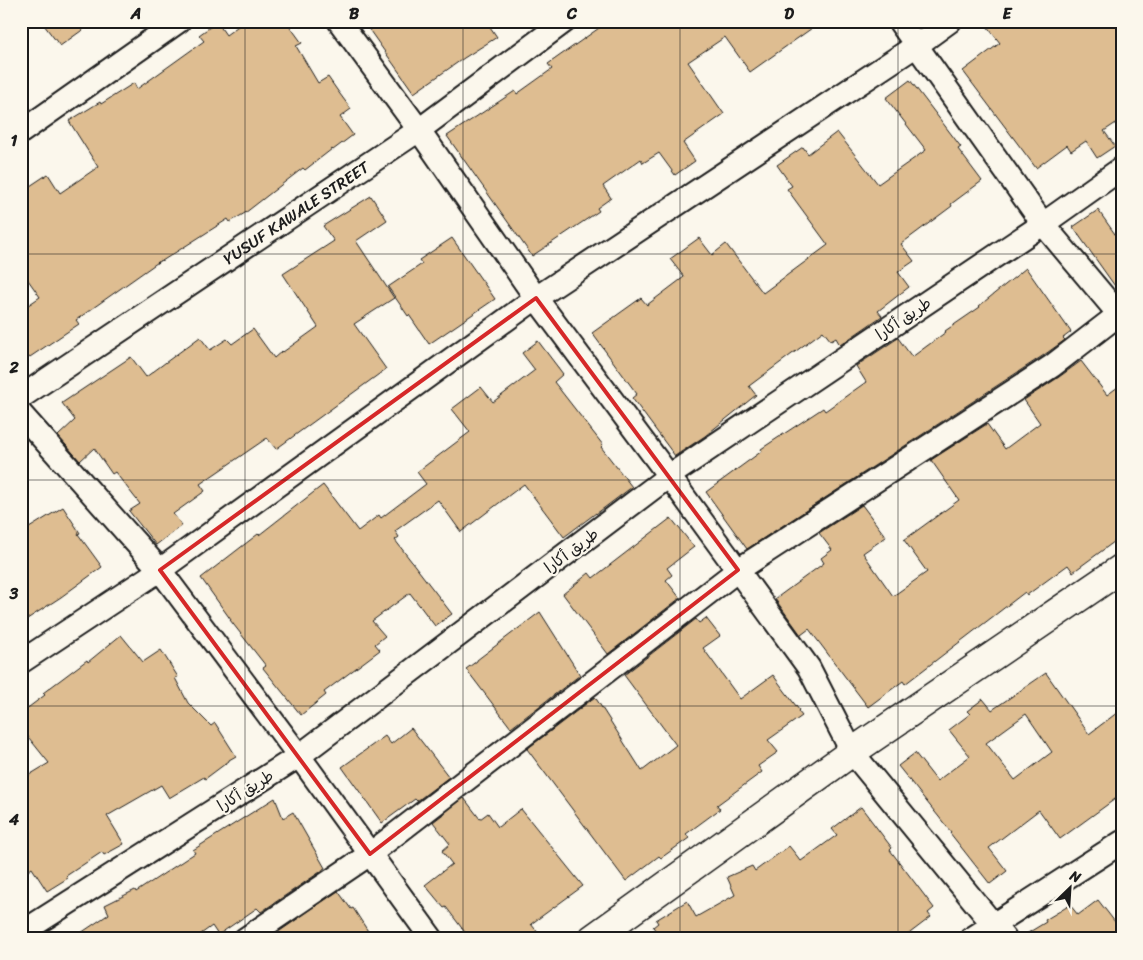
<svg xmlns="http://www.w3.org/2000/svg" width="1143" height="960" viewBox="0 0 1143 960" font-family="Sriracha,'Playpen Sans Arabic',sans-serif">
	<rect width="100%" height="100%" fill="#fbf7ec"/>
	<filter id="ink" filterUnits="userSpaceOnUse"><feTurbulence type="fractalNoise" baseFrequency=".02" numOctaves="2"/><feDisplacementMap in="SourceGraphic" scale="10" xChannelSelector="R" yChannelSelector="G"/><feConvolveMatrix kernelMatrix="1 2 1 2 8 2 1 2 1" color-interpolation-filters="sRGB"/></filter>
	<g filter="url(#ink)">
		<path fill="#debd91" stroke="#1c1c1c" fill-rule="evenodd" d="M 41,21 L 95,21 L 60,46 Z
			M 245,21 L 286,21 L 302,43 L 296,46 L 318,83 L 328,77 L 337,90 L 351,109 L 340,117 L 353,135 L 333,150 L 332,149 L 305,170 L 303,168 L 245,213 L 230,222 L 228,219 L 162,261 L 161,260 L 76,320 L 79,324 L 21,363 L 21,310 L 40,297 L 21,270 L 21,192 L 48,174 L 60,193 L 98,167 L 69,121 L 100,102 L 101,104 L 134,83 L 137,89 L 204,41 L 199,35 L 217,22 L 226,35 Z
			M 363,21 L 486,21 L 497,37 L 464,58 L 414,93 Z
			M 609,21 L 822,21 L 750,72 L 725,37 L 688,62 L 724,114 L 683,143 L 695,161 L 675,175 L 659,153 L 643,163 L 641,159 L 603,186 L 611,198 L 597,208 L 599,211 L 532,256 L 447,136 L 515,91 L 517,94 L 552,69 L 548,64 Z
			M 983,21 L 1122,21 L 1122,119 L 1104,131 L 1115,146 L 1097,158 L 1086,141 L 1071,151 L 1067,145 L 1036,168 L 963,71 L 1000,43 Z
			M 910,80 L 961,147 L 958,149 L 982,181 L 951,204 L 952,206 L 901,244 L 914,261 L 898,272 L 909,287 L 878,311 L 882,316 L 840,345 L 836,338 L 831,341 L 823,331 L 749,386 L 756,395 L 705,436 L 675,456 L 632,398 L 637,394 L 592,333 L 641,298 L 647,305 L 684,277 L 670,259 L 699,238 L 712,255 L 726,244 L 763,293 L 828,245 L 787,189 L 792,186 L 777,165 L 803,147 L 808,154 L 837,132 L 878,184 L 926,150 L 886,98 Z
			M 371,196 L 387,220 L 356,241 L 394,298 L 354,324 L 386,369 L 276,449 L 267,438 L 200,484 L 205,491 L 173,514 L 182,525 L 156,545 L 129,511 L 140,504 L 115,472 L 112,474 L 94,448 L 80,461 L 58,436 L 75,420 L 62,403 L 131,357 L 146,377 L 200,337 L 210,350 L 227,339 L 232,344 L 253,329 L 274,358 L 282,351 L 283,352 L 318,327 L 283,274 L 334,241 L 323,226 Z
			M 1098,210 L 1122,244 L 1122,296 L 1073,227 Z
			M 452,238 L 495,299 L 429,344 L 409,315 L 408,316 L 388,287 L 422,264 L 419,260 Z
			M 1026,268 L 1071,332 L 1063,338 L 1065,340 L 1044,355 L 747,549 L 706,492 L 762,451 L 761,449 L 823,408 L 825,411 L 866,382 L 856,366 L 898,338 L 912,357 L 946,332 L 945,331 L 980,307 L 979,306 Z
			M 538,341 L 563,374 L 554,382 L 603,445 L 601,447 L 632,487 L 596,514 L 596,513 L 564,537 L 524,484 L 461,532 L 438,500 L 395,531 L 399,537 L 395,540 L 452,614 L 435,626 L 410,593 L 372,621 L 385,636 L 375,644 L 380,650 L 324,692 L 326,695 L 301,715 L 263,668 L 266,666 L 230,620 L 231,620 L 201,578 L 258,534 L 259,535 L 323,485 L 358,531 L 379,515 L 381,518 L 426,484 L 417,472 L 470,432 L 452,409 L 481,387 L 493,402 L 535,370 L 522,353 Z
			M 1081,361 L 1107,395 L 1122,384 L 1122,536 L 1073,572 L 1068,565 L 1027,595 L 1025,592 L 905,684 L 903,681 L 868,707 L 809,629 L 801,635 L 775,599 L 824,563 L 821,558 L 832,550 L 819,533 L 862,505 L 886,537 L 863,553 L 893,596 L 927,572 L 904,540 L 959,500 L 931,460 L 987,424 L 1005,449 L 1040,423 L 1024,400 L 1059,377 Z
			M 63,507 L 80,533 L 78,534 L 102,567 L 61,597 L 21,623 L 21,533 Z
			M 671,518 L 694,547 L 667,568 L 672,575 L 666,580 L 680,598 L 608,654 L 563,594 L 589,573 L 593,578 Z
			M 540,612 L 580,675 L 511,728 L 466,669 L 477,661 L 477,660 Z
			M 706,618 L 720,636 L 703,648 L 740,699 L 773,675 L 799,710 L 798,711 L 802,716 L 768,740 L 778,752 L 758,766 L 762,772 L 717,805 L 720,809 L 686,834 L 689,838 L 661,858 L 659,856 L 626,881 L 527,749 L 595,697 L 642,771 L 676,745 L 624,675 L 696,619 L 699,623 Z
			M 121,635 L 143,662 L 161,650 L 178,677 L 175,678 L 188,703 L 211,726 L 215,723 L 236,756 L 229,760 L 229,761 L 205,779 L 204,777 L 169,798 L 161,785 L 107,816 L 124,844 L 104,855 L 102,852 L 66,876 L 68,878 L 47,891 L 32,868 L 21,876 L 21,780 L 49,763 L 21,728 L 21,713 L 45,695 L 43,693 L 87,660 L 88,662 Z
			M 1046,673 L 1089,734 L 1122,709 L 1122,794 L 1060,839 L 1039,810 L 989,848 L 1007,871 L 990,884 L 950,833 L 951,832 L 898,766 L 915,753 L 937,781 L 970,756 L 949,730 L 970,714 L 967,711 L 983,699 L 992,710 ZM 1026,714 L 1052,752 L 1015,780 L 986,743 Z
			M 411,728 L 449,777 L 417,801 L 415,799 L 382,823 L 342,767 L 385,736 L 391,744 Z
			M 275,798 L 283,818 L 293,812 L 325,868 L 323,869 L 323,870 L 261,912 L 257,908 L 218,935 L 212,926 L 194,939 L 72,939 L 109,914 L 105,905 L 135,890 L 136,892 L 195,853 L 193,850 Z
			M 464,798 L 480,819 L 488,813 L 498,827 L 521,809 L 583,886 L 531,924 L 543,939 L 470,939 L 446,907 L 444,908 L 425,885 L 452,864 L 442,851 L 450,844 L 433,822 Z
			M 861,807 L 892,848 L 890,850 L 934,908 L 928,913 L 931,917 L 902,939 L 659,939 L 661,937 L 653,927 L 658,923 L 656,920 L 687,901 L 696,917 L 735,895 L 727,877 L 752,866 L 755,871 L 789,846 L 801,861 L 837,835 L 832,829 Z
			M 338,891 L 351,909 L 353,908 L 373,939 L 281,939 L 277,933 Z
			M 1098,900 L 1122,931 L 1122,939 L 1018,939 L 1046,922 L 1045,920 L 1070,905 L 1078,915 Z"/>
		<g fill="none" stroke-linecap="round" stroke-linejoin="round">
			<g stroke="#1c1c1c" stroke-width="26">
				<g id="street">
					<path d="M 339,21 L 419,130 L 536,298 L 669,476 L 809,668 L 852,752 L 1005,939"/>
					<path d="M 899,21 L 1043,224 L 1122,318"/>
					<path d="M 21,132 L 179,21"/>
					<path id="s1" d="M 21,397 L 419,130 L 565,21"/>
					<path d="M 21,414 L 160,570 L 299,756 L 432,939"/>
					<path d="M 21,662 L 160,570 L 536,298 L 917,45 L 950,21"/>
					<path d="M 21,933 L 299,756 L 669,476 L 1043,224 L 1122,168"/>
					<path d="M 245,939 L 370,854 L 738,570 L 1052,366 L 1122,312"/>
					<path d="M 971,939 L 1122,842"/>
				</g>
			</g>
			<g stroke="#1c1c1c" stroke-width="31">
				<path id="secondary" d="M 592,939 L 852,752 L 1122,568"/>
			</g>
			<use href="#street" stroke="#fbf7ec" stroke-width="22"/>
			<use href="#secondary" stroke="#fbf7ec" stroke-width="28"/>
		</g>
	</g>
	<path fill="none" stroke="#d62828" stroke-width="4" stroke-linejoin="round" d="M 536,298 L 738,570 L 370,854 L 160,570 Z"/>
	<path fill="none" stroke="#1c1c1c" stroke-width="1" stroke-opacity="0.55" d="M 245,21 L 245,939M 463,21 L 463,939M 680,21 L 680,939M 898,21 L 898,939M 21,254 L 1122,254M 21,480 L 1122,480M 21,706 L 1122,706"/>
	<g text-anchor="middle" stroke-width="4.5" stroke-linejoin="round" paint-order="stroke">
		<g font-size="16" fill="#1c1c1c" stroke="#fbf7ec">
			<text dy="6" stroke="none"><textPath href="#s1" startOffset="331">YUSUF KAWALE STREET</textPath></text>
			<text transform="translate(903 318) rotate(-34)" y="6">طريق أكارا</text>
			<text transform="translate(571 550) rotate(-37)" y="6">طريق أكارا</text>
			<text transform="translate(245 790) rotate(-32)" y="6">طريق أكارا</text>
		</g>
	</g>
	<rect width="1143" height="960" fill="none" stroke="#fbf7ec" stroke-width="55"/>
	<g transform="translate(1070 888) rotate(25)" stroke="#fbf7ec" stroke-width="4" paint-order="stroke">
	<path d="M0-4L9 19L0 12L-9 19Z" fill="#1c1c1c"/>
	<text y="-8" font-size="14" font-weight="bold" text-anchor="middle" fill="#1c1c1c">N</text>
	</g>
	<rect x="28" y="28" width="1088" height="904" fill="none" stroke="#1c1c1c" stroke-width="2"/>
	<g font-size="16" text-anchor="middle" font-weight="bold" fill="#1c1c1c">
		<text x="136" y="19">A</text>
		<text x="354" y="19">B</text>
		<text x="572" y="19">C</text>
		<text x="789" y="19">D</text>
		<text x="1007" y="19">E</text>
		<text x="14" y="146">1</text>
		<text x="14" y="373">2</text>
		<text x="14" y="599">3</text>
		<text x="14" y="825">4</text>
	</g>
</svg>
